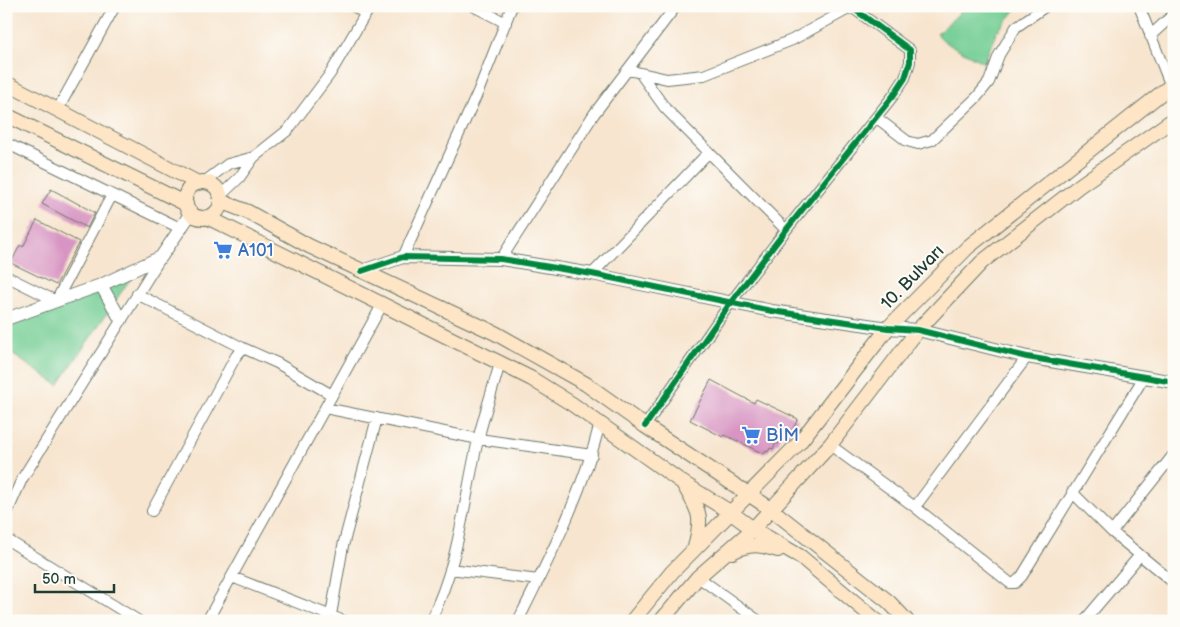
<svg xmlns="http://www.w3.org/2000/svg" width="1180" height="627" viewBox="0 0 1180 627" font-family="'Balsamiq Sans',sans-serif">
	<rect width="100%" height="100%" fill="#fdfcf7"/>
	<filter id="ink" filterUnits="userSpaceOnUse"><feTurbulence type="fractalNoise" baseFrequency=".02" numOctaves="2"/><feDisplacementMap in="SourceGraphic" scale="10" xChannelSelector="R" yChannelSelector="G"/><feConvolveMatrix kernelMatrix="1 2 1 2 8 2 1 2 1" color-interpolation-filters="sRGB"/></filter>
	<filter id="wash" filterUnits="userSpaceOnUse"><feTurbulence type="fractalNoise" baseFrequency=".0096" numOctaves="4" result="noise"/><feDisplacementMap in="SourceGraphic" scale="20" xChannelSelector="R" yChannelSelector="G"/><feGaussianBlur stdDeviation="1.12" result="paint"/><feColorMatrix in="noise" values="0 0 0 0 0 0 0 0 0 0 0 0 0 0 0 0 0 1.4 0 .05"/><feComposite in="paint" operator="in"/></filter>
	<g filter="url(#wash)">
		<rect width="100%" height="100%" fill="#f7e5cf"/>
		<path fill="#75ce95" stroke="#4a8664" d="M 967,6 L 1019,6 L 996,33 L 984,63 L 945,42 L 937,34 Z
			M 135,272 L 58,385 L 6,350 L 6,324 Z"/>
		<g id="blocks">
			<path fill="#d895c3" d="M 51,189 L 95,213 L 87,228 L 42,204 Z
				M 37,220 L 79,242 L 56,285 L 11,263 L 20,245 L 23,247 Z
				M 711,380 L 754,403 L 756,399 L 798,419 L 788,438 L 782,435 L 778,444 L 776,443 L 773,449 L 770,448 L 768,452 L 766,451 L 764,454 L 725,435 L 723,437 L 690,420 Z"/>
		</g>
	</g>
	<g filter="url(#ink)">
		<use href="#blocks" fill-opacity="0" stroke="#6b786a" stroke-width="1"/>
		<g fill="none" stroke-linecap="round" stroke-linejoin="round">
			<g stroke="#6b786a" stroke-width="12">
				<path id="minor" d="M 353,6 L 366,14
					M 473,6 L 506,23
					M 1139,6 L 1174,94
					M 1150,36 L 1174,14
					M 628,70 L 667,79 L 704,75 L 792,40 L 850,8 L 857,6
					M 640,73 L 665,108 L 786,230
					M 58,109 L 115,6
					M 877,118 L 907,141 L 918,144 L 932,140 L 977,97 L 989,82 L 999,55 L 1016,27 L 1046,6
					M 6,143 L 182,229
					M 204,182 L 228,164 L 254,157
					M 220,196 L 239,178 L 254,157 L 288,130 L 330,74 L 370,6
					M 403,257 L 478,92 L 512,6
					M 501,259 L 594,114 L 676,6
					M 592,274 L 709,152
					M 6,276 L 56,301 L 112,195
					M 137,294 L 243,348
					M 325,408 L 479,439 L 592,455
					M 645,426 L 731,302 L 786,230 L 893,96 L 905,78 L 910,62 L 910,50 L 850,6
					M 830,445 L 915,507 L 1010,583 L 1015,583 L 1022,576 L 1144,377
					M 1072,492 L 1112,532 L 1174,583
					M 915,507 L 1027,357
					M 152,511 L 236,356 L 243,348 L 277,363 L 332,395
					M 6,515 L 22,479 L 161,257
					M 1112,532 L 1174,454
					M 6,539 L 139,621
					M 450,569 L 539,580
					M 232,577 L 344,621
					M 698,577 L 759,621
					M 331,615 L 343,546 L 377,418
					M 207,621 L 382,305
					M 430,621 C 459,565 464,500 478,440 C 484,414 493,389 500,363
					M 518,621 C 550,557 583,492 600,423
					M 1084,621 L 1140,555"/>
			</g>
			<g stroke="#6b786a" stroke-width="14">
				<path id="tertiary" d="M 362,271 L 403,257 L 501,259 L 592,274 L 772,311 L 888,328 L 918,330 L 1027,357 L 1174,382
					M 101,285 L 121,320
					M 6,319 L 101,285 L 161,257 L 191,213"/>
			</g>
			<g stroke="#6b786a" stroke-width="16">
				<path id="secondary" d="M 6,83 L 198,183
					M 6,115 L 186,204
					M185 200a18 18 0 1 1 36 0a18 18 0 1 1-36 0Z
					M 220,201 L 248,212 L 309,246 L 495,333 L 586,384 L 645,426 L 771,509 L 889,602 L 907,621
					M 207,217 L 532,379 L 572,404 L 683,483 L 730,512 L 753,529 L 801,557 L 877,621
					M 684,485 C 700,513 703,516 695,547
					M 732,552 C 750,543 759,544 778,550
					M 632,621 L 672,572 L 799,443 L 888,328 L 968,247 L 1174,83
					M 661,621 L 698,577 L 753,529 L 830,445 L 918,330 L 982,262 L 1079,186 L 1174,119"/>
			</g>
			<use href="#minor" stroke="#fff" stroke-width="10"/>
			<use href="#tertiary" stroke="#fff" stroke-width="12"/>
			<use href="#secondary" stroke="#fde5c5" stroke-width="14"/>
			<g stroke="#fdfcf7" stroke-width="9">
				<path id="cycleway" d="M 362,271 L 403,257 L 501,259 L 592,274 L 772,311 L 888,328 L 918,330 L 1027,357 L 1174,382
					M 645,426 L 731,302 L 786,230 L 893,96 L 905,78 L 910,62 L 910,50 L 850,6"/>
			</g>
			<use href="#cycleway" stroke="#00873e" stroke-width="6"/>
		</g>
	</g>
	<defs>
		<g id="supermarket-bare" transform="scale(1.5)"><path d="M-6-5.5h2.5l.6 2H6L4.5 2H-2.5L-4.4-4H-6ZM-1.5 3.2a1.3 1.3 0 1 0 .1 0ZM3 3.2a1.3 1.3 0 1 0 .1 0Z" fill="#3f7fe0" stroke="#fdfcf7" stroke-width="2.5" paint-order="stroke"/></g>
	</defs>
	<g fill-rule="evenodd">
		<use href="#supermarket-bare" x="223" y="250"/>
		<use href="#supermarket-bare" x="751" y="435"/>
	</g>
	<g text-anchor="middle" stroke-width="4" stroke-linejoin="round" paint-order="stroke">
		<g font-size="18" fill="#366cbe" stroke="#fdfcf7" text-anchor="start">
			<text x="238" y="256">A101</text>
			<text x="766" y="441">BİM</text>
		</g>
		<g font-size="18" fill="#1f3d34" stroke="#fdfcf7">
			<text transform="translate(912 277) rotate(-46)" y="6">10. Bulvarı</text>
		</g>
	</g>
	<rect width="1180" height="627" fill="none" stroke="#fdfcf7" stroke-width="25"/>
	<path d="M35 584v8h79v-8" fill="none" stroke="#1f3d34" stroke-width="2.5"/>
	<text x="42" y="584" font-size="15" fill="#1f3d34" stroke="#fdfcf7" stroke-width="4" paint-order="stroke">50 m</text>
</svg>
